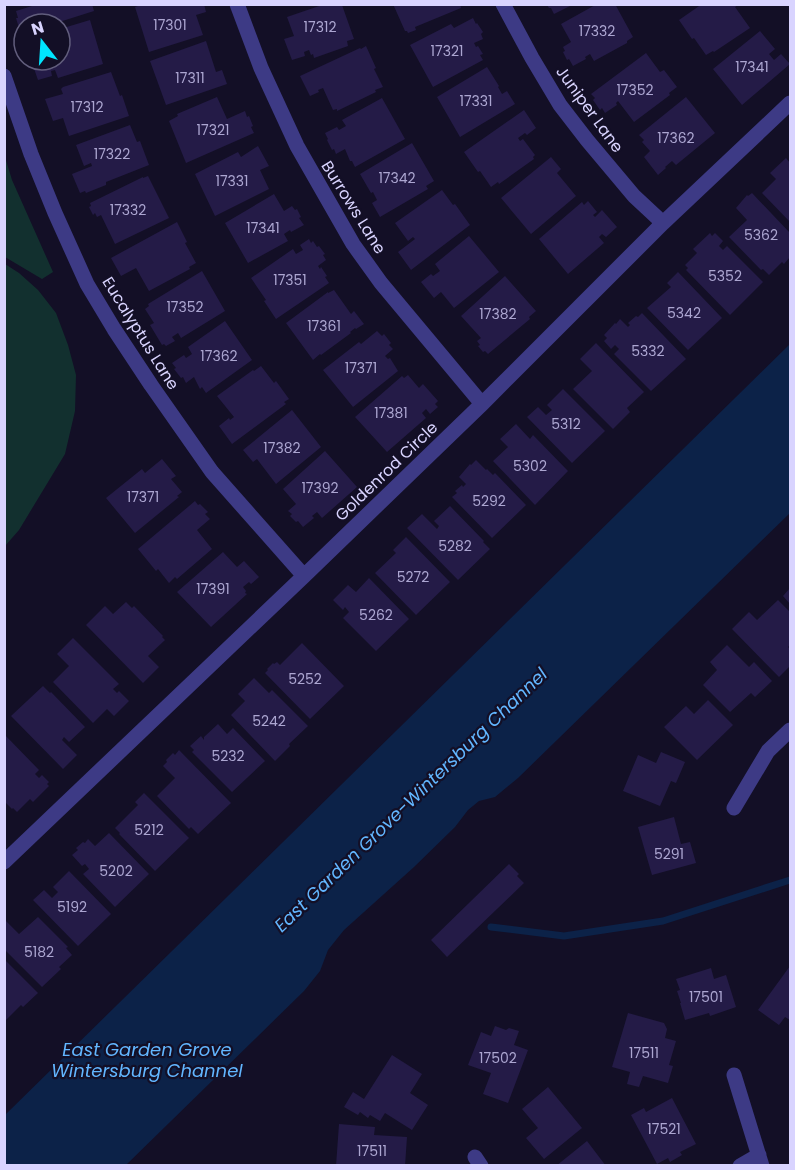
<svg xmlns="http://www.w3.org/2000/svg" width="795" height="1170" viewBox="0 0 795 1170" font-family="Poppins,sans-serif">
	<rect width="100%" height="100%" fill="#130f26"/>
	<path fill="#12302f" d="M 5,157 L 12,180 L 53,272 L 42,279 L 5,257 Z
		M 5,264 L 19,273 L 38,290 L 56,313 L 68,345 L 76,375 L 75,411 L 65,454 L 19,530 L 5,546 Z"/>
	<path fill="#0c2248" d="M 790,344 L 790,513 L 518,778 L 495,797 L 479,801 L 468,810 L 455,827 L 414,867 L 344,930 L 328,950 L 320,971 L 304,991 L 126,1165 L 5,1165 L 5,1115 Z"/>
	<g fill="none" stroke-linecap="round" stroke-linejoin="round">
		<path stroke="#0c2248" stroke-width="7" d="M 491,927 L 564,936 L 663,921 L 790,880"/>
	</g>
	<path fill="#241b47" d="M 32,4 L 92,4 L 94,11 L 53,24 L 24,24 L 23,34 L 21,28 L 19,28 L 16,18 L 18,18 L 16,11 L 32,6 Z
		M 144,4 L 204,4 L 206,12 L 196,15 L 203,35 L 149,52 L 135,7 Z
		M 393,4 L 460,4 L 461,8 L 415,27 L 416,30 L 408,33 L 407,31 L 405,31 Z
		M 597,4 L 615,4 L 633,37 L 627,41 L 627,43 L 594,61 L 590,54 L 585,57 L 586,59 L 573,66 L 569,59 L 567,60 L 563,52 L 565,51 L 563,47 L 571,42 L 561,24 Z
		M 702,4 L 739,4 L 735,7 L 750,28 L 714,52 L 713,51 L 706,55 L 694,38 L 692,39 L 679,20 Z
		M 322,5 L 342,5 L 354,39 L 347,41 L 348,46 L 314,58 L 313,54 L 311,55 L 309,50 L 304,52 L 305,56 L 292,60 L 284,39 L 294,36 L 287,17 Z
		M 547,5 L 572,5 L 554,14 L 551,8 L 549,8 Z
		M 473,18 L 476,24 L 477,23 L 483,32 L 481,34 L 483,39 L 474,43 L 476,47 L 478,46 L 483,54 L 480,55 L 483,60 L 433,87 L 410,45 L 451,24 L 454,28 Z
		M 90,20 L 103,64 L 58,78 L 55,70 L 51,71 L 52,76 L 38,80 L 31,60 L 60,60 L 60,29 Z
		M 760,31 L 775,49 L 769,54 L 774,60 L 781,54 L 790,64 L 742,105 L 713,69 Z
		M 206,41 L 216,72 L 222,70 L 227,84 L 166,105 L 150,61 Z
		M 366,46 L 376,68 L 374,69 L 383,87 L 375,90 L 376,92 L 337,111 L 337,109 L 333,110 L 323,88 L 318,90 L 319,92 L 310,96 L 300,76 L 360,48 L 361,49 Z
		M 646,53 L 660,72 L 664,70 L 677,87 L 669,93 L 670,95 L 634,122 L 618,101 L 616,103 L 617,105 L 605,113 L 602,108 L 600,110 L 593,100 L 595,98 L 591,94 Z
		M 487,67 L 499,86 L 498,87 L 502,94 L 507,91 L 515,104 L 460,137 L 437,97 Z
		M 111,72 L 120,96 L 122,95 L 129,116 L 69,136 L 63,118 L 53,121 L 45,99 L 63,94 L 61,89 L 63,87 Z
		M 217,97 L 227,119 L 245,111 L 247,117 L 249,116 L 253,126 L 251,127 L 254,133 L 186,163 L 169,121 L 178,116 L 177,114 Z
		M 686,97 L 715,133 L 676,165 L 672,161 L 665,167 L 666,168 L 658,175 L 644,157 L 650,151 L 642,142 L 644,140 L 639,135 Z
		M 382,98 L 405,139 L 355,167 L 352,161 L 350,161 L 345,149 L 336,154 L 334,149 L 332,150 L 327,140 L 328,139 L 325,133 L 337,127 L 339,130 L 346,126 L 342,120 Z
		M 524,110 L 536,128 L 527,135 L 525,133 L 518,138 L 520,141 L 523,139 L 535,155 L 533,157 L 534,159 L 499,184 L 498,182 L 491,187 L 480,171 L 478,172 L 464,152 Z
		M 130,125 L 137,142 L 140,141 L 149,165 L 106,182 L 106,185 L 86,193 L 85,191 L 80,193 L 72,174 L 92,166 L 91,163 L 84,166 L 76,145 Z
		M 412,143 L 434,181 L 426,186 L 428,189 L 380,217 L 372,203 L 377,200 L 373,192 L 371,193 L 360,174 Z
		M 258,146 L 269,166 L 260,170 L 269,189 L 215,216 L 195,174 L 238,152 L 241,157 Z
		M 551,157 L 561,169 L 557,173 L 576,196 L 531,234 L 501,198 Z
		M 786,158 L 790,163 L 790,222 L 762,193 L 776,179 L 770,173 Z
		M 148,176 L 169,218 L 115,244 L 101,215 L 97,217 L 95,213 L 93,215 L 89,207 L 91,206 L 90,203 L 143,177 L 143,178 Z
		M 442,190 L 453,205 L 455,204 L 470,225 L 411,270 L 398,252 L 415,239 L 413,237 L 408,241 L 395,223 Z
		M 752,193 L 790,233 L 790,257 L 784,264 L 782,262 L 769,275 L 763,269 L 761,270 L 729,237 L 747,220 L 736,208 L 747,195 L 748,196 Z
		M 274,194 L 284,211 L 292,206 L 295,210 L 297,209 L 301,217 L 299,218 L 304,225 L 291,232 L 290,230 L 284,234 L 288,241 L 248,263 L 225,223 Z
		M 588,201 L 597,212 L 593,215 L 595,217 L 602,210 L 617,227 L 606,237 L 602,234 L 599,237 L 604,243 L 568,274 L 539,239 L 582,202 L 584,205 Z
		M 177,222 L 187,242 L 185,243 L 196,263 L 189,267 L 190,269 L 149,291 L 136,268 L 121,276 L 111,258 Z
		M 710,233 L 712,236 L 715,233 L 723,241 L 719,246 L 723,250 L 727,246 L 763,282 L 730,315 L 686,270 L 688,268 L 685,265 L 697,253 L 693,249 Z
		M 469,236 L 499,272 L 454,308 L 441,292 L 434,298 L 421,282 L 431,274 L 433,276 L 440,271 L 435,264 Z
		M 309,239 L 311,243 L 313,241 L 317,247 L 319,246 L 325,254 L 323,255 L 326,260 L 318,266 L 320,269 L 321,267 L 327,276 L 325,277 L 329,283 L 276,319 L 264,301 L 266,300 L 251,278 L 293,249 L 296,254 L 303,250 L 300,245 Z
		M 202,271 L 225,311 L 181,338 L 178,333 L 172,337 L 175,341 L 166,346 L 164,344 L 162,345 L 150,325 L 154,323 L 145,309 L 149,306 L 148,304 Z
		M 678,272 L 722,318 L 688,350 L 647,308 L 671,287 L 667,283 Z
		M 505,276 L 536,311 L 529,317 L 530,319 L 488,354 L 485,351 L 483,352 L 478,346 L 480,345 L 477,341 L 481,338 L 461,316 Z
		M 334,290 L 351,314 L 354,311 L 364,324 L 356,329 L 355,328 L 350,332 L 351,333 L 321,355 L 320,354 L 313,360 L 286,323 L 328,292 L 328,293 Z
		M 642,313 L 686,359 L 651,391 L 614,354 L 619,349 L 615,345 L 611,349 L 604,341 L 607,338 L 604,335 L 615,323 L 616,324 L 620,319 L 628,327 L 630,325 L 628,323 L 636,316 L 638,317 Z
		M 225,321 L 252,360 L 206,393 L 202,387 L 200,389 L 194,377 L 186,383 L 183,377 L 181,378 L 174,369 L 176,368 L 172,363 L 184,355 L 186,358 L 192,354 L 188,347 Z
		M 377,331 L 382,336 L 384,334 L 391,343 L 389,345 L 393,349 L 385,356 L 388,359 L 390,358 L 398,371 L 353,407 L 323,370 L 359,342 L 361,344 Z
		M 596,343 L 644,392 L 627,408 L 630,412 L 613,429 L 573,389 L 592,371 L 580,359 Z
		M 261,366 L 274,383 L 276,381 L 289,399 L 284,402 L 286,404 L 232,444 L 219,426 L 229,418 L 230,420 L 234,417 L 217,396 L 253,370 L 254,371 Z
		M 408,375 L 419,388 L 423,384 L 438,401 L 435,404 L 438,407 L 430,414 L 426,409 L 422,413 L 426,418 L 387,452 L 355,417 L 402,376 L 404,378 Z
		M 563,389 L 605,431 L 572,463 L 527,417 L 538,407 L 546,415 L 552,410 L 547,405 Z
		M 292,410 L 321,447 L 276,484 L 257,459 L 253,462 L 243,450 Z
		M 516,424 L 530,439 L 533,435 L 568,471 L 535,505 L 493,461 L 508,447 L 500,439 Z
		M 325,451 L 357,487 L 322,518 L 317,512 L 312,516 L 314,518 L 303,527 L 298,521 L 296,522 L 290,516 L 292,514 L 288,511 L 296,504 L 283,489 Z
		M 162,459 L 176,476 L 171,479 L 182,492 L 177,496 L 179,497 L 135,533 L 106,498 L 142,469 L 145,473 Z
		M 476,460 L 486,470 L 487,469 L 493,475 L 495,473 L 526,505 L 492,538 L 452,497 L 457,493 L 455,491 L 462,485 L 463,487 L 466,484 L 459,477 L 470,464 L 471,465 Z
		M 195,501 L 198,505 L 200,504 L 208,512 L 205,514 L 210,519 L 197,530 L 212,549 L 177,579 L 175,577 L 169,583 L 158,569 L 156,571 L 138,549 Z
		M 450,506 L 484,541 L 483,542 L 490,549 L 458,580 L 407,528 L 422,514 L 437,529 L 439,526 L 434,521 Z
		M 406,537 L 450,582 L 416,615 L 375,573 L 396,553 L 393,550 Z
		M 223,552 L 237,567 L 244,561 L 259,577 L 251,584 L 249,582 L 243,587 L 246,591 L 245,593 L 247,594 L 211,627 L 177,592 Z
		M 369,578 L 409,619 L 376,651 L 343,618 L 349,612 L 345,607 L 343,610 L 333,600 L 348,585 L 356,592 Z
		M 790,588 L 790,604 L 783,596 Z
		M 778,600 L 790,612 L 790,645 L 788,647 L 790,649 L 790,666 L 779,677 L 732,629 L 749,612 L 757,620 Z
		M 126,602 L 132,608 L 134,606 L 163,636 L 162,637 L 165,640 L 148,656 L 159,667 L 143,683 L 86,625 L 105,606 L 113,614 Z
		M 73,638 L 119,684 L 113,689 L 117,693 L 119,691 L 129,701 L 114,716 L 107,709 L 93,723 L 53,682 L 69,666 L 57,654 Z
		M 302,643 L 344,686 L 310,719 L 265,673 L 268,670 L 267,669 L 273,663 L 274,664 L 277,662 L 280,665 Z
		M 727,645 L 749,667 L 754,662 L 772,681 L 755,697 L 751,693 L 730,712 L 703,685 L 717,670 L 710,662 Z
		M 254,678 L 269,693 L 272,690 L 308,726 L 289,744 L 290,746 L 275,761 L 231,715 L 245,701 L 238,694 Z
		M 43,686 L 50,693 L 51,692 L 85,727 L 69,742 L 64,737 L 62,740 L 77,755 L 63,769 L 11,716 Z
		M 708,700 L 733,725 L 697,760 L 664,727 L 686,706 L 694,714 Z
		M 218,724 L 227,734 L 233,728 L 265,761 L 232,792 L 192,752 L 194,750 L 190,746 L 201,736 L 204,740 L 204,737 Z
		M 4,734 L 39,770 L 35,774 L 39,778 L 42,775 L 49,782 L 47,784 L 49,786 L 33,802 L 30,799 L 17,812 L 13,808 L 12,809 L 4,801 Z
		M 179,750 L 231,803 L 198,834 L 191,827 L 189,829 L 157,796 L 175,778 L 163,766 L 167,762 L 166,760 L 173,753 L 175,755 Z
		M 661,752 L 685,762 L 676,783 L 671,781 L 660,806 L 623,791 L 638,755 L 656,763 Z
		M 144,793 L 189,838 L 155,871 L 119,834 L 120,833 L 115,828 L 138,805 L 135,802 Z
		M 674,817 L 681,844 L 690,842 L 696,863 L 652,875 L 638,827 Z
		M 109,833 L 149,874 L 115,907 L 83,874 L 89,869 L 85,864 L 82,866 L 72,855 L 78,850 L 76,848 L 83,842 L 85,843 L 88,839 L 95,846 Z
		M 509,864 L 519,874 L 517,876 L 524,883 L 447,957 L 431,940 Z
		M 69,871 L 111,914 L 78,946 L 33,900 L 44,890 L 52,898 L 58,892 L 53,887 Z
		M 38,917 L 68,947 L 66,948 L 72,955 L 59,967 L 61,969 L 42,987 L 4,949 L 4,922 L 6,921 L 19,934 Z
		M 4,959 L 38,993 L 23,1007 L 21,1005 L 4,1022 Z
		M 790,966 L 790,1020 L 785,1017 L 779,1025 L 758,1010 Z
		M 711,968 L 714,979 L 726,975 L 736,1007 L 710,1016 L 709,1013 L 685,1020 L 680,1003 L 681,1003 L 677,991 L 680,990 L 676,979 Z
		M 628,1013 L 664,1023 L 667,1029 L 665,1038 L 676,1041 L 669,1065 L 673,1066 L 668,1083 L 643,1076 L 639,1087 L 627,1084 L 630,1072 L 612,1067 Z
		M 495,1026 L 506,1030 L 509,1028 L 519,1031 L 514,1045 L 528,1050 L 508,1103 L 483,1094 L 491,1073 L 468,1065 L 481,1032 L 491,1036 Z
		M 392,1055 L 422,1074 L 410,1093 L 428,1105 L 412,1130 L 385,1113 L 380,1121 L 370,1115 L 368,1118 L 360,1112 L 358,1115 L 344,1107 L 353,1092 L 364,1099 Z
		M 548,1087 L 582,1128 L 544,1159 L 526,1138 L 538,1128 L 522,1109 Z
		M 672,1098 L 696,1144 L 680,1152 L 682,1155 L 670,1162 L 668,1158 L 657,1164 L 631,1115 L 644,1108 L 646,1112 Z
		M 339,1124 L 375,1127 L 374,1135 L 407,1137 L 405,1166 L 336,1166 Z
		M 587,1141 L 606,1166 L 556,1166 Z"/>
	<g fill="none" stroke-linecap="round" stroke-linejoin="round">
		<path stroke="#3d3a85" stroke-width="15" d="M 237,4 L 261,68 L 297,146 L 353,244 L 381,283 L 482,404
			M 503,4 L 532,58 L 560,105 L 587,140 L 634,196 L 663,223
			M 4,76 L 31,154 L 55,213 L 87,284 L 114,329 L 151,385 L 212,472 L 304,576
			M 734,808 L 768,751 L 790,730
			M 4,862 L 304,576 L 482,404 L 663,223 L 790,103
			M 734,1075 L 762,1166
			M 475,1157 L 481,1166
			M 740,1166 L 759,1155"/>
	</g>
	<g text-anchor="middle" stroke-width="4.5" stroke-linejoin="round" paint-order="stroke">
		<g font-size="14" fill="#aca6d1">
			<text x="170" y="30">17301</text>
			<text x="320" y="32">17312</text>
			<text x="597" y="36">17332</text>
			<text x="447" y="56">17321</text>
			<text x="752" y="72">17341</text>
			<text x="190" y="83">17311</text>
			<text x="635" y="95">17352</text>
			<text x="476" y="106">17331</text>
			<text x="87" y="112">17312</text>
			<text x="213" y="135">17321</text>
			<text x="676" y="143">17362</text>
			<text x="112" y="159">17322</text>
			<text x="397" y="183">17342</text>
			<text x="232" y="186">17331</text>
			<text x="128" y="215">17332</text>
			<text x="263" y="233">17341</text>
			<text x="761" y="240">5362</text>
			<text x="725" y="281">5352</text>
			<text x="290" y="285">17351</text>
			<text x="185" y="312">17352</text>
			<text x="684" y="318">5342</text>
			<text x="498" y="319">17382</text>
			<text x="324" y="331">17361</text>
			<text x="648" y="356">5332</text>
			<text x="219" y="361">17362</text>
			<text x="361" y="373">17371</text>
			<text x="391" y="418">17381</text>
			<text x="566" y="429">5312</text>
			<text x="282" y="453">17382</text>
			<text x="530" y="471">5302</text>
			<text x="320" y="493">17392</text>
			<text x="143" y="502">17371</text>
			<text x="489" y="506">5292</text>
			<text x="455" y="551">5282</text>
			<text x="413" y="582">5272</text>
			<text x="213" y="594">17391</text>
			<text x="376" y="620">5262</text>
			<text x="305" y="684">5252</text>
			<text x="269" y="726">5242</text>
			<text x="228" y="761">5232</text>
			<text x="149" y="835">5212</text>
			<text x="669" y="859">5291</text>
			<text x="116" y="876">5202</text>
			<text x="72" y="912">5192</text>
			<text x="39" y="957">5182</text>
			<text x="706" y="1002">17501</text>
			<text x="644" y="1058">17511</text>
			<text x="498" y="1063">17502</text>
			<text x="664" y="1134">17521</text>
			<text x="372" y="1156">17511</text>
		</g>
		<g font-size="16" fill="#d9d4ff" stroke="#130f26">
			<text transform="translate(590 109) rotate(54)" y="6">Juniper Lane</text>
			<text transform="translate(354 207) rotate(58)" y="6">Burrows Lane</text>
			<text transform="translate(141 333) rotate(58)" y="6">Eucalyptus Lane</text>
			<text transform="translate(386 471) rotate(-44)" y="6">Goldenrod Circle</text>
		</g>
		<g font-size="18" font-style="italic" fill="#62b6ff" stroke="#130f26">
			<text transform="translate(411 800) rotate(-44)" y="6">East Garden Grove-Wintersburg Channel</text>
			<text x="147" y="1056">East Garden Grove<tspan x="147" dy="21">Wintersburg Channel</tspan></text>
		</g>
	</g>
	<rect width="795" height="1170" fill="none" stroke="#d9d4ff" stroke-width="12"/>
	<g transform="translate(42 42) rotate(343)"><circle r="28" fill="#130f26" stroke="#625e7d" stroke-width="1.5"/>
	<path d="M0-4.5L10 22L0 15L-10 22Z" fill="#00e5ff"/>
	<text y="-9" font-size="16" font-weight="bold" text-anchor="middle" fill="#d9d4ff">N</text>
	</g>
</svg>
